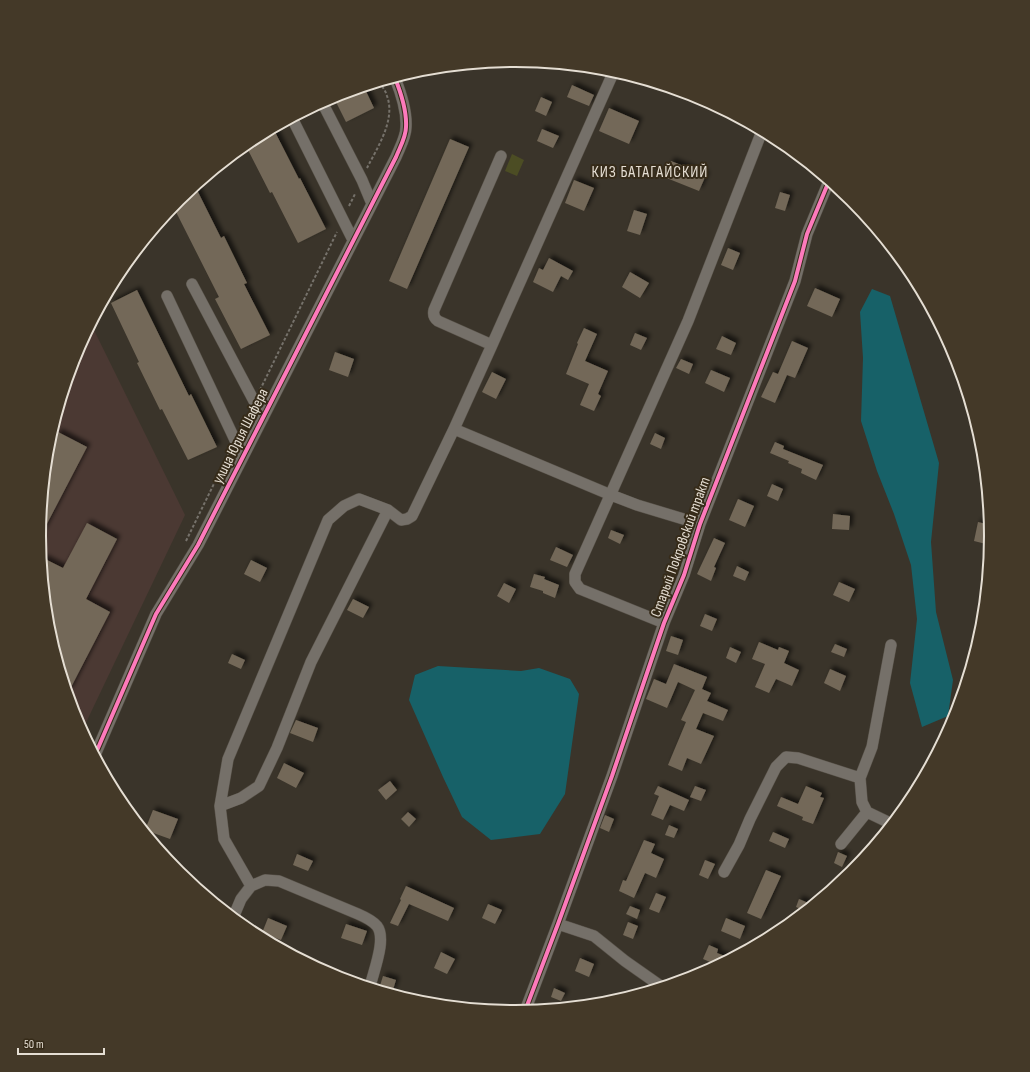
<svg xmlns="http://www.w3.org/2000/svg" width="1030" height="1072" viewBox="0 0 1030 1072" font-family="'Sofia Sans Condensed',sans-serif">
	<defs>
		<filter id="shadow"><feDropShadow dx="3.5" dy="-3.5" stdDeviation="2" flood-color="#0009"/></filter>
	</defs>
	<rect width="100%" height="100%" fill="#3a342a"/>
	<path fill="#4b3933" d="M 91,324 L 185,515 L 82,731 L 75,718 L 48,629 L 39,536 L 48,443 L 75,354 Z"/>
	<path fill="#4c4d24" d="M 512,154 L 524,160 L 517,176 L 505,171 Z"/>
	<path fill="#176168" d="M 872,289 L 890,296 L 939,463 L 931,542 L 936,612 L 953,680 L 948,716 L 922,727 L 910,683 L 917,619 L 911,565 L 894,514 L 877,471 L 861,421 L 863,358 L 860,312 Z
		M 438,666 L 521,671 L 539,668 L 570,679 L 579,694 L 565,794 L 540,834 L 491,840 L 462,817 L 443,777 L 409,700 L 415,675 Z"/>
	<path fill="#736858" filter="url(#shadow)" d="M 572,85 L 594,95 L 589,106 L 567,97 Z
		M 364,87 L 374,108 L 346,122 L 333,96 Z
		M 541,97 L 552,102 L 546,116 L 535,111 Z
		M 609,108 L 639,121 L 629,144 L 599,131 Z
		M 273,128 L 299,179 L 300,178 L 326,229 L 298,243 L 272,192 L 270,193 L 247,148 L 251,146 L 249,141 L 251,140 Z
		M 542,129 L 559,136 L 553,148 L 537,141 Z
		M 450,139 L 469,147 L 407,289 L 389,281 Z
		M 671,161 L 706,175 L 699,191 L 664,177 Z
		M 574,180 L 594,188 L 584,211 L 565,203 Z
		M 195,186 L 221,238 L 224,236 L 247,283 L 244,284 L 270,335 L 241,349 L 215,299 L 219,297 L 173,206 L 179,199 Z
		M 780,192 L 790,195 L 785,211 L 775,208 Z
		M 634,210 L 647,214 L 640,235 L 627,231 Z
		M 728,248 L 740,253 L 733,270 L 721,265 Z
		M 549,258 L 573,271 L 568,280 L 561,276 L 553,292 L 533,282 L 539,268 L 543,270 Z
		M 630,272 L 649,283 L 640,298 L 622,287 Z
		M 815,288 L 840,299 L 832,317 L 807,306 Z
		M 137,290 L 189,396 L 191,394 L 217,447 L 188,460 L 162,409 L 160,410 L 137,363 L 139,362 L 111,303 Z
		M 584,328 L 597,334 L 585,361 L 608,371 L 598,394 L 601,396 L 594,411 L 580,405 L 589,384 L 566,374 L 578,344 L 577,343 Z
		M 635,333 L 647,338 L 641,350 L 630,345 Z
		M 722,336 L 736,343 L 731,355 L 716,349 Z
		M 792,341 L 808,348 L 795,378 L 787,375 L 775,403 L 761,397 L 773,372 L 778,374 Z
		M 335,352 L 354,359 L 348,377 L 329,370 Z
		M 681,359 L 693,364 L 689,374 L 676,368 Z
		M 711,370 L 730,378 L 724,392 L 705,383 Z
		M 492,372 L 506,379 L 496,399 L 482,392 Z
		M 58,432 L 87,447 L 39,539 L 47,452 Z
		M 655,433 L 665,438 L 661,449 L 650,444 Z
		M 775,442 L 784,446 L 783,449 L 823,465 L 816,480 L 801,473 L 802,469 L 788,463 L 789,461 L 770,453 Z
		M 772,484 L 783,489 L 778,501 L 767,496 Z
		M 738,499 L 754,506 L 745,527 L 729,520 Z
		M 833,514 L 850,516 L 849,530 L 832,529 Z
		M 978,522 L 990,525 L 991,536 L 990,545 L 974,541 Z
		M 87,523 L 117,539 L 86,599 L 110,612 L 68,693 L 50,634 L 54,627 L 48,624 L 41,557 L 63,568 Z
		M 611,530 L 624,535 L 620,544 L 608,538 Z
		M 714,538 L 725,543 L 714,567 L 716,568 L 711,581 L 697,574 Z
		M 556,547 L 573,555 L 567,567 L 550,560 Z
		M 251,560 L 267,568 L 260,582 L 244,574 Z
		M 737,566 L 749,572 L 745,581 L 733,576 Z
		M 534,574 L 545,577 L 544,579 L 559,585 L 555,598 L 543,593 L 543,591 L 530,587 Z
		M 839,582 L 855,589 L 849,602 L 833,595 Z
		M 504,583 L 516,589 L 509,603 L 497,596 Z
		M 353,599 L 369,607 L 363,618 L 347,610 Z
		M 705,614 L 717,619 L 712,631 L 700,626 Z
		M 671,636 L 683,640 L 678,655 L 666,651 Z
		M 759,642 L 778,650 L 779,647 L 789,651 L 784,663 L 799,670 L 792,686 L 776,679 L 769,693 L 755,687 L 765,664 L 752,659 Z
		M 835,644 L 847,649 L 844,657 L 831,652 Z
		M 730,647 L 741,652 L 736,663 L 726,658 Z
		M 232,654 L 245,660 L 241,669 L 228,663 Z
		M 674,664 L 707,677 L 702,689 L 711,693 L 707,701 L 728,710 L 723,721 L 703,713 L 696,729 L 714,736 L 701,764 L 687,758 L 682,771 L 668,765 L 686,722 L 681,720 L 695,690 L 678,682 L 667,708 L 646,699 L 654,679 L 666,684 Z
		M 830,669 L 846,676 L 840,691 L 824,683 Z
		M 296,720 L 318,728 L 313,742 L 290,733 Z
		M 284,763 L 304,773 L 296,788 L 277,778 Z
		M 390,781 L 397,790 L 386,800 L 378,790 Z
		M 658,786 L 689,800 L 684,811 L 670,805 L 663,820 L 651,815 L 659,796 L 654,794 Z
		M 695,786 L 706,790 L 701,801 L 690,797 Z
		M 806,786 L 822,793 L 820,797 L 824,798 L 813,824 L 802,820 L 803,817 L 777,806 L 781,797 L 798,804 Z
		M 153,810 L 178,819 L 170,839 L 145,830 Z
		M 408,812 L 416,819 L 409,827 L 401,819 Z
		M 605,815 L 614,819 L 609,832 L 600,828 Z
		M 669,825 L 678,829 L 674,838 L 665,835 Z
		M 773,832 L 789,839 L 785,848 L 769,841 Z
		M 644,840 L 655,844 L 651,853 L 664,859 L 656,878 L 645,873 L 634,898 L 619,891 L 623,880 L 626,881 Z
		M 838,852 L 847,856 L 842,867 L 834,863 Z
		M 297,854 L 313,861 L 308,871 L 293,865 Z
		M 705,860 L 715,864 L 708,879 L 699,875 Z
		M 766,870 L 781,876 L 761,919 L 747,913 Z
		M 406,886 L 454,908 L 448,921 L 409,904 L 398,926 L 390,923 L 401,900 L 400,899 Z
		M 656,893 L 666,897 L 659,913 L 649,909 Z
		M 799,899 L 813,905 L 805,911 L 796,907 Z
		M 488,904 L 502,910 L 495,924 L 482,918 Z
		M 630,906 L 640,910 L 637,919 L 626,914 Z
		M 268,918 L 287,926 L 281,940 L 262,933 Z
		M 726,918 L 745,926 L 740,939 L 721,931 Z
		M 628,922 L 638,926 L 633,939 L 623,935 Z
		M 346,924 L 367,931 L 362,945 L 341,938 Z
		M 709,945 L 718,949 L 717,953 L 730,958 L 717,965 L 703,959 Z
		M 441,952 L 455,959 L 447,974 L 434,968 Z
		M 580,958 L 594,964 L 589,977 L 575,971 Z
		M 383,976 L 396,980 L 392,993 L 379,989 Z
		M 554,988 L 565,993 L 561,1001 L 551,997 Z"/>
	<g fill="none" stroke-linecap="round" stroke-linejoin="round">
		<g stroke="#585249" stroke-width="12">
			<path id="minor" d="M 614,71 L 492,345 L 454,429 L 611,495 L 637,505 L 700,524
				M 322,102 L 362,180 L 372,204
				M 292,118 L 353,240
				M 192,284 L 263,418
				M 167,296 L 243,457
				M 492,345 L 438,321 C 434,318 433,314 434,310 L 501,156
				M 664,623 L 580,589 L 575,582 L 575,574 L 688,321 L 762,131
				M 891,645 L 872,747 L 860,778 L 862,802 L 867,812 L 892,824
				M 95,755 L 156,614 L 198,545 L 396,157 C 400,147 406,137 406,127 C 407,110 401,93 395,78
				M 220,806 L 241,798 L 259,786 L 277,748 L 311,662 L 388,510
				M 841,844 L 867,812
				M 724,872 L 739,845 L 750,819 L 776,767 L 786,757 L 798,758 L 860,778
				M 251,886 L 224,839 L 220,806 L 228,759 L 328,520 L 344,506 L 359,499 L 388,510 L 401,520 L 407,519 L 412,516 L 454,429
				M 233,918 L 241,899 L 251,886 L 265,880 L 279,881 L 358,914 C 365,917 372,920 377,926 C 387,939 373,972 370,987
				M 558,924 L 594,936 L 625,961 L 662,987
				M 525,1011 L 558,924 L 612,776 L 664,623 L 684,575 L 700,524 L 795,281 L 807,234 L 829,181"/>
		</g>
		<path stroke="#76726b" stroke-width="2" stroke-dasharray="3 2" stroke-linecap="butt" d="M 367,168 C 377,148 396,120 387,96 C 386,91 382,87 380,82
			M 349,206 L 355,194
			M 260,390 L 337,232
			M 241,427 L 248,413
			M 186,541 L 229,453"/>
		<use href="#minor" stroke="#757069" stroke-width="11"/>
		<g stroke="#362b19" stroke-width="6">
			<path id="cycleway" d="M 95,755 L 156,614 L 198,545 L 396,157 C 400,147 406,137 406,127 C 407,110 401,93 395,78
				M 525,1011 L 558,924 L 612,776 L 664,623 L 684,575 L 700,524 L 795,281 L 807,234 L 829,181"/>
		</g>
		<use href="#cycleway" stroke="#fd7abc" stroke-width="4"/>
	</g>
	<g text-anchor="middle" stroke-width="4" stroke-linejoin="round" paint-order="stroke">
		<g font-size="15" fill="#e5ded3" stroke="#362b19">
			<text transform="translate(240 436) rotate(-63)" y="5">улица Юрия Шафера</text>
			<text transform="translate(680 547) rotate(-70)" y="5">Старый Покровский тракт</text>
		</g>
		<g font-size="16" letter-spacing="1" fill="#e5ded3" stroke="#362b19">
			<text x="650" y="177">КИЗ БАТАГАЙСКИЙ</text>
		</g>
	</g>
	<path d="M0 0H1030V1072H0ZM46 536a469 469 0 1 1 938 0a469 469 0 1 1-938 0Z" fill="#443928" fill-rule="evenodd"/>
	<path fill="none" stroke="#e5ded3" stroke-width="2" d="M46 536a469 469 0 1 1 938 0a469 469 0 1 1-938 0Z"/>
	<path d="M18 1048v6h86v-6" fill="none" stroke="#e5ded3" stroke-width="2"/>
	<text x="24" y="1048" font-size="12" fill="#e5ded3" stroke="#362b19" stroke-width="3" paint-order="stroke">50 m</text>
</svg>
